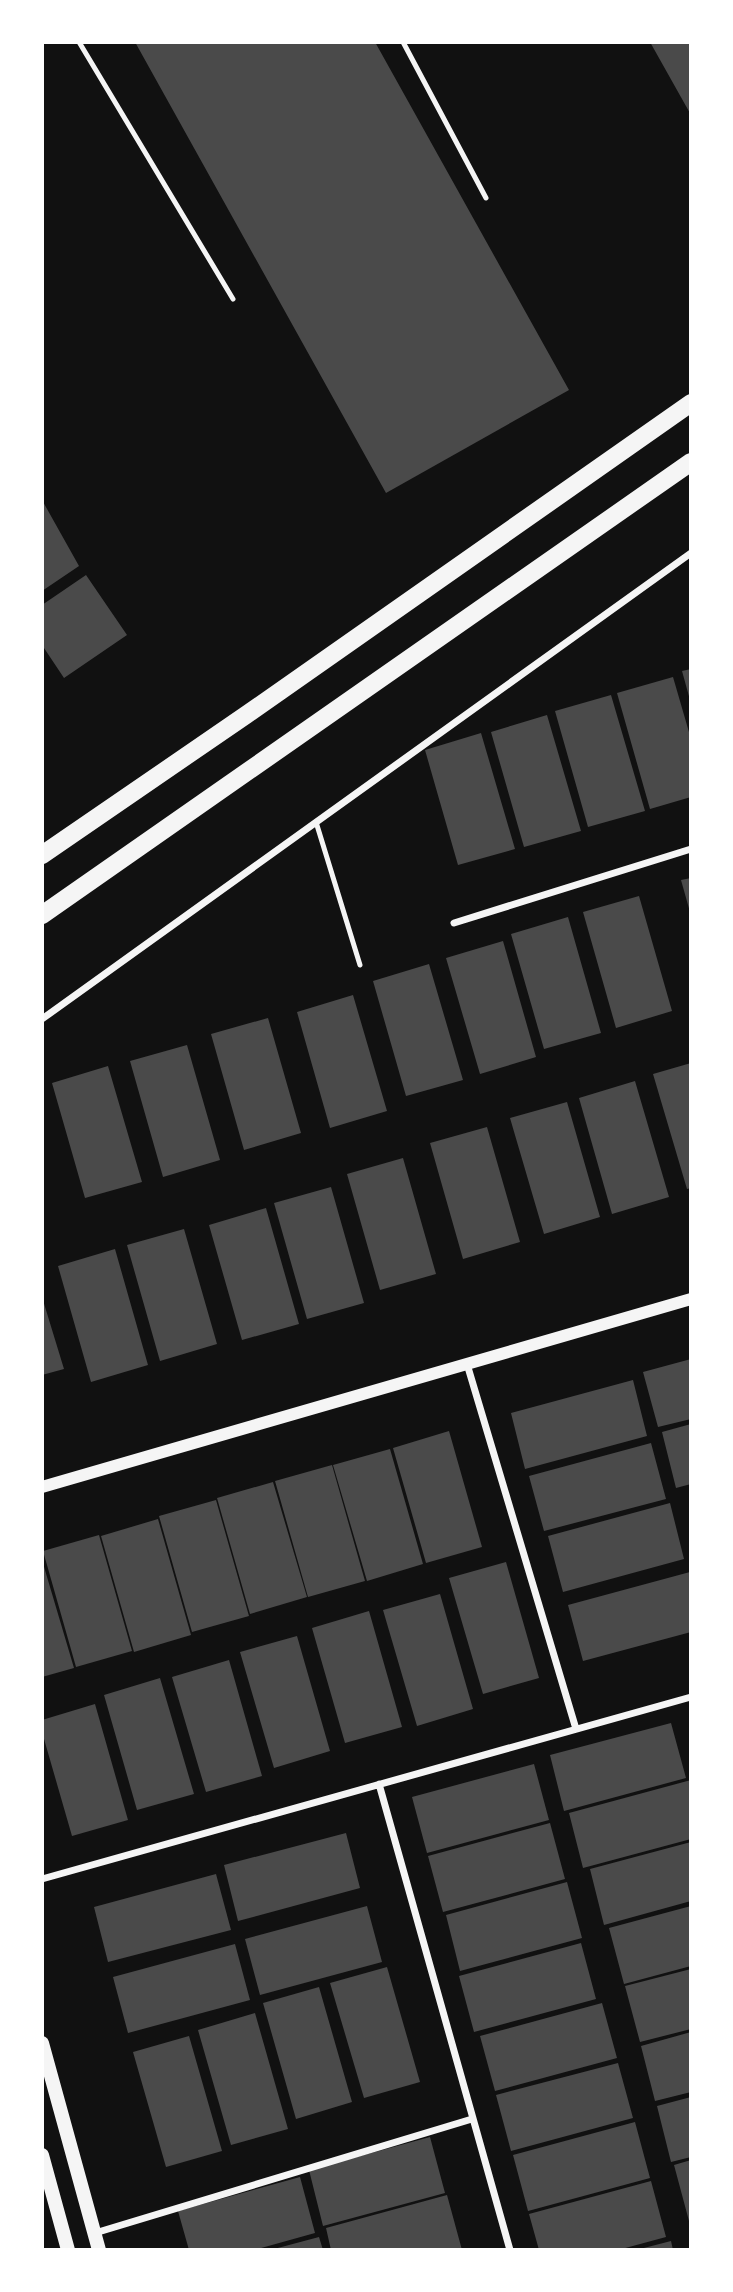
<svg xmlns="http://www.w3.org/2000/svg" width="733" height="2292" viewBox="0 0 733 2292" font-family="'Exo 2',sans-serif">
	<rect width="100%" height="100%" fill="#111"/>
	<path fill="#4a4a4a" d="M 135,42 L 375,42 L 569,390 L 386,493 Z
		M 650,42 L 691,42 L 691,115 Z
		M 42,500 L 79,566 L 42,591 Z
		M 86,575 L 127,635 L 64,678 L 42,645 L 42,605 Z
		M 691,669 L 691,700 L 690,700 L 682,671 Z
		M 673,677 L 691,739 L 691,797 L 650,809 L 617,693 Z
		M 611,695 L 645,811 L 588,827 L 555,711 Z
		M 547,715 L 581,831 L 524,847 L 491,732 Z
		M 481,733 L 515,849 L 458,865 L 425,750 Z
		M 691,878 L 691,911 L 690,912 L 681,880 Z
		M 639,896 L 672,1011 L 616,1028 L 583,912 Z
		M 568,917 L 601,1033 L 544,1049 L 511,934 Z
		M 503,941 L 536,1057 L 480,1074 L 446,958 Z
		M 429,964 L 463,1080 L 406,1096 L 373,981 Z
		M 353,995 L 387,1111 L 330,1128 L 297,1012 Z
		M 268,1018 L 301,1133 L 244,1150 L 211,1034 Z
		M 187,1045 L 220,1160 L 163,1177 L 130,1061 Z
		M 691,1063 L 691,1188 L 687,1189 L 653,1074 Z
		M 108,1066 L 142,1182 L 85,1198 L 52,1083 Z
		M 635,1081 L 669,1197 L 612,1214 L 579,1098 Z
		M 567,1102 L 600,1217 L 544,1234 L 510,1118 Z
		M 487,1127 L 520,1242 L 463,1259 L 430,1143 Z
		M 403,1158 L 436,1274 L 380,1290 L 347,1174 Z
		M 331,1187 L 364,1303 L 307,1319 L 274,1203 Z
		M 266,1208 L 299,1324 L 242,1340 L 209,1225 Z
		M 184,1229 L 217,1344 L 160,1361 L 127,1245 Z
		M 115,1249 L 148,1365 L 91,1382 L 58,1266 Z
		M 42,1297 L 64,1369 L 42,1375 Z
		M 691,1359 L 691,1419 L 658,1427 L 643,1372 Z
		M 633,1380 L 647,1436 L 525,1469 L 511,1413 Z
		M 691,1424 L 691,1484 L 676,1488 L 662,1432 Z
		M 449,1431 L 482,1547 L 426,1563 L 393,1448 Z
		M 651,1443 L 666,1499 L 544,1531 L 529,1476 Z
		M 390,1449 L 423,1564 L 367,1581 L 333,1465 Z
		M 332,1465 L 365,1581 L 308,1597 L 275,1481 Z
		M 273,1482 L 307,1597 L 250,1614 L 217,1498 Z
		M 216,1500 L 249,1616 L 192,1632 L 159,1516 Z
		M 670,1503 L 684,1559 L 563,1592 L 548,1536 Z
		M 158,1519 L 191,1635 L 134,1652 L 101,1536 Z
		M 99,1535 L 132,1651 L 76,1667 L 43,1551 Z
		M 42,1560 L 74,1668 L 42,1677 Z
		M 506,1562 L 539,1678 L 483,1694 L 449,1578 Z
		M 690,1572 L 691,1632 L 583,1661 L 568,1605 Z
		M 440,1594 L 473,1709 L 417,1726 L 383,1610 Z
		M 369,1611 L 402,1727 L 345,1743 L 312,1628 Z
		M 297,1636 L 330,1751 L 274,1768 L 240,1652 Z
		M 229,1660 L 262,1776 L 206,1792 L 172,1677 Z
		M 160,1678 L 194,1794 L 137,1810 L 104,1695 Z
		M 95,1704 L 128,1820 L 72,1836 L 42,1732 L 42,1720 Z
		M 671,1723 L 686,1778 L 564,1811 L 550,1755 Z
		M 534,1764 L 549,1820 L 427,1853 L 412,1797 Z
		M 691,1780 L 691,1839 L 583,1868 L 569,1813 Z
		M 550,1823 L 565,1879 L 443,1912 L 428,1856 Z
		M 346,1833 L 360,1888 L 238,1921 L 224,1865 Z
		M 691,1842 L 691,1901 L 604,1925 L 590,1869 Z
		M 216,1874 L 231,1930 L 108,1962 L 94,1907 Z
		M 567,1882 L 582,1938 L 460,1971 L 446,1915 Z
		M 367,1906 L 382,1962 L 260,1995 L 245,1939 Z
		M 691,1906 L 691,1966 L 624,1984 L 609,1928 Z
		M 581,1943 L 596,1999 L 474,2032 L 459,1976 Z
		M 235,1944 L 250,2000 L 128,2033 L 113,1977 Z
		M 387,1967 L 420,2082 L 364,2098 L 330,1983 Z
		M 691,1969 L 691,2029 L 640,2042 L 625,1986 Z
		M 319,1987 L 352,2102 L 296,2119 L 263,2003 Z
		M 602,2003 L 617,2058 L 495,2091 L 480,2036 Z
		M 255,2013 L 288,2129 L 231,2145 L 198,2030 Z
		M 691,2032 L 691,2092 L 655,2101 L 641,2046 Z
		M 189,2036 L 222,2151 L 166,2167 L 133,2052 Z
		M 618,2063 L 633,2118 L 511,2151 L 496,2095 Z
		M 691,2097 L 691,2157 L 671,2162 L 657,2106 Z
		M 635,2122 L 650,2178 L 528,2211 L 513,2155 Z
		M 430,2137 L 445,2193 L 323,2226 L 309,2170 Z
		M 691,2160 L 691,2220 L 689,2221 L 674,2165 Z
		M 300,2177 L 315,2233 L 254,2250 L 189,2250 L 178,2211 Z
		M 651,2181 L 666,2237 L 618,2250 L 539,2250 L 529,2214 Z
		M 447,2195 L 462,2250 L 331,2250 L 326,2228 Z
		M 319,2237 L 323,2250 L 274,2250 L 274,2249 Z
		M 671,2241 L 673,2250 L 641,2250 L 640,2249 Z"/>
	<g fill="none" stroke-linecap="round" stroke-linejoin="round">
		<path stroke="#f5f5f5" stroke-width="5" d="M 79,42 L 233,299
			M 403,42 L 486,198
			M 316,822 L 360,965"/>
		<path stroke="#f5f5f5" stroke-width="7" d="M 454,923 L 691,849
			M 42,1019 L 691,553
			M 467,1364 L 576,1729
			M 379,1784 L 510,2250
			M 42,1879 L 691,1697
			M 95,2233 L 472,2119"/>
		<path stroke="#f5f5f5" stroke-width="12" d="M 42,1487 L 691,1299"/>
		<path stroke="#f5f5f5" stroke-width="14" d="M 42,2043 L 99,2250
			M 42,2155 L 68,2250"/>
		<path stroke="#f5f5f5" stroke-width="18" d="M 42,855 L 246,715 L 691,403
			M 42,915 L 691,462"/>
	</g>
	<rect width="733" height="2292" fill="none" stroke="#ffffff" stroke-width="88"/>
</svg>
